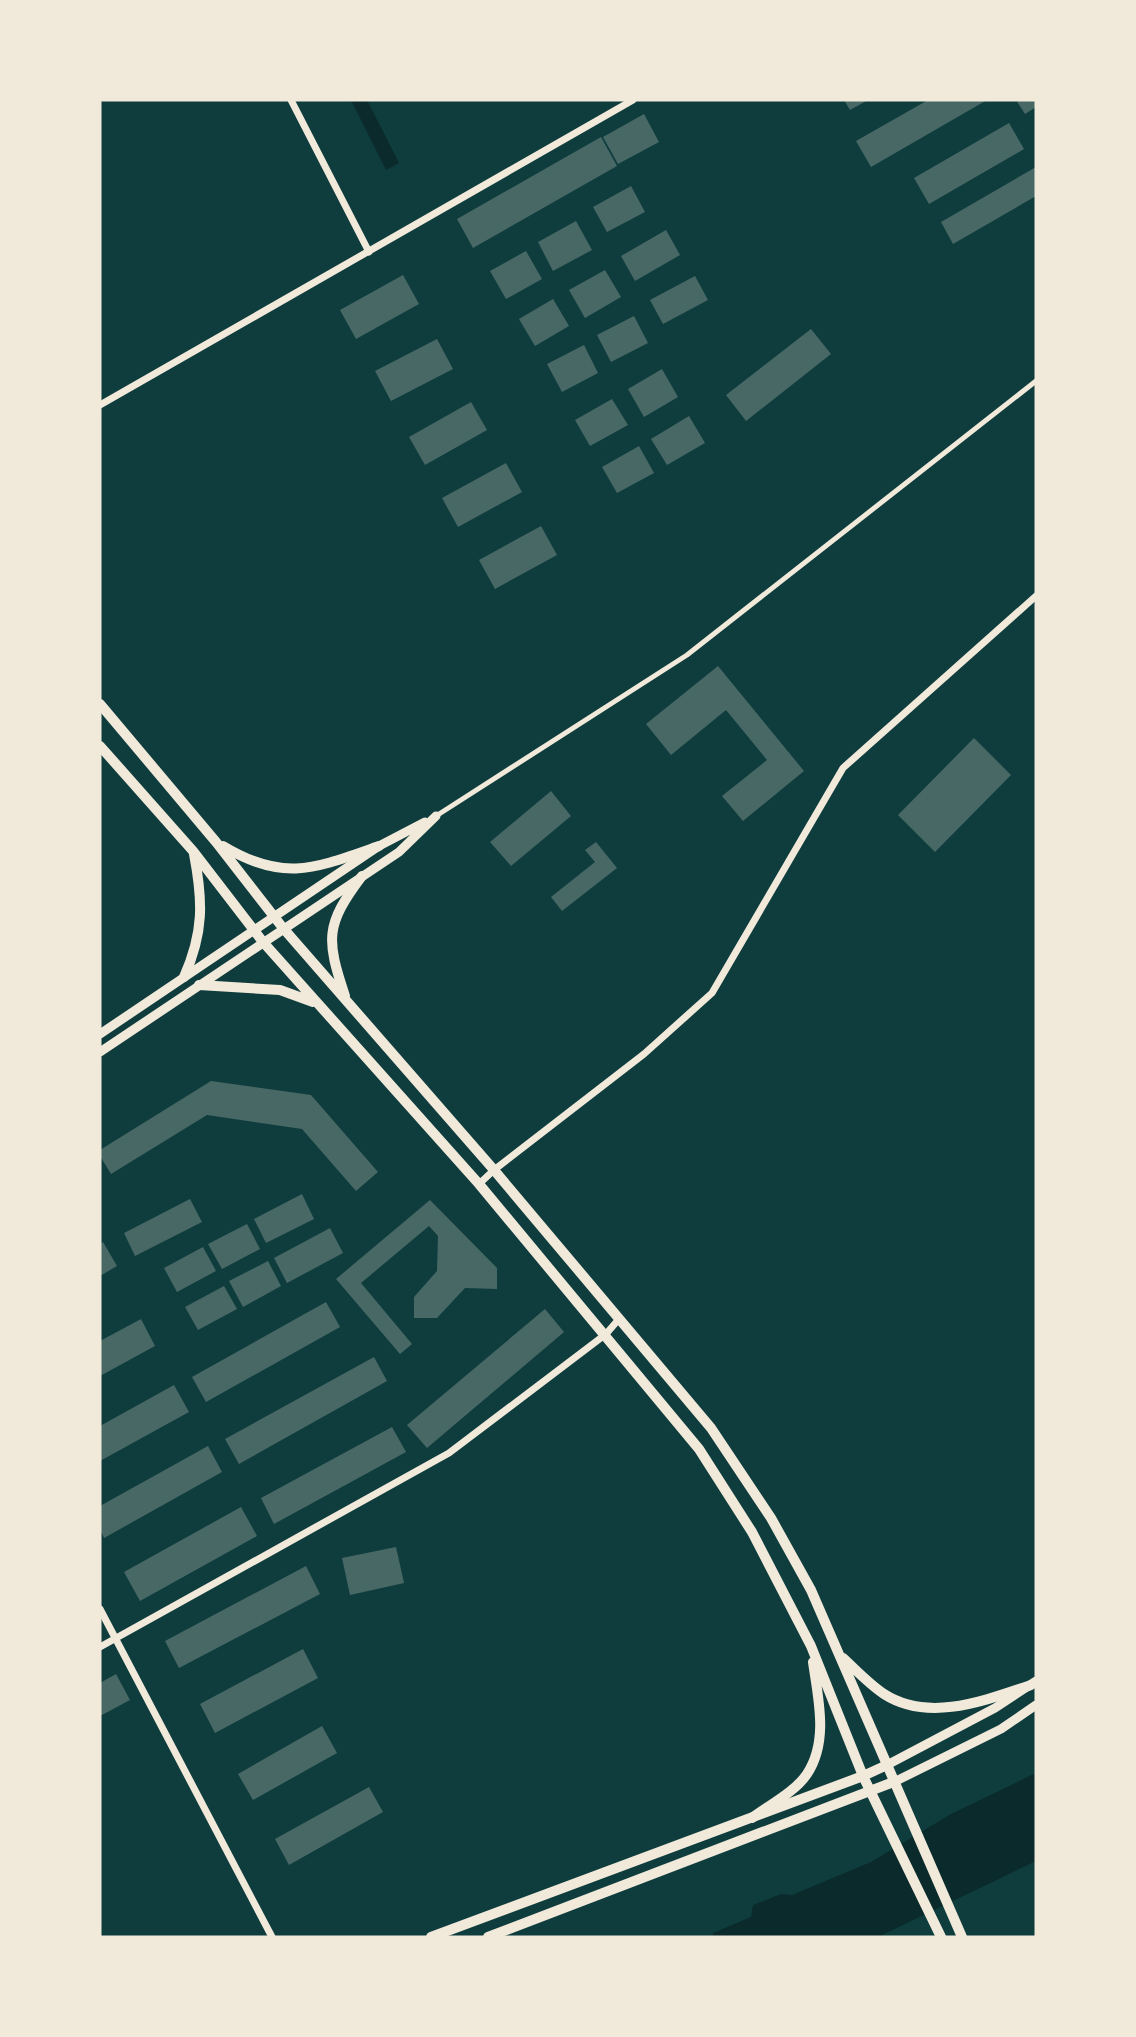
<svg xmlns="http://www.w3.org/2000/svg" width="1136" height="2037" viewBox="0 0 1136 2037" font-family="Montserrat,sans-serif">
	<rect width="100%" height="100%" fill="#0f3d3e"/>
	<path fill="#0a2a2b" d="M 351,100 L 367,100 L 399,163 L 386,170 Z
		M 1036,1773 L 1036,1861 L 878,1937 L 713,1937 L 713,1933 L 751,1917 L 753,1905 L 781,1894 L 792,1895 L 871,1862 L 951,1814 Z"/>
	<path fill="#486865" d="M 844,100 L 868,100 L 850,110 Z
		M 928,100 L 987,100 L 871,167 L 856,141 Z
		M 1016,100 L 1036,100 L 1036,107 L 1025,114 Z
		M 644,114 L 659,142 L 618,164 L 603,137 Z
		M 1009,123 L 1024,149 L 929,204 L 914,178 Z
		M 601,137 L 617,166 L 473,248 L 457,219 Z
		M 1036,167 L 1036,196 L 953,244 L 941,222 Z
		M 631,186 L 645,212 L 607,232 L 593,207 Z
		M 576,221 L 592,250 L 553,271 L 538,242 Z
		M 666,230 L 680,255 L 635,281 L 621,256 Z
		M 526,251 L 542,279 L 506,299 L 490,271 Z
		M 605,270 L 621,297 L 585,318 L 569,290 Z
		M 403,275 L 419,304 L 356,339 L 340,310 Z
		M 695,276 L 708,300 L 663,324 L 650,300 Z
		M 553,299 L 569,326 L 535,346 L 519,319 Z
		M 634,316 L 648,343 L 611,362 L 597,335 Z
		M 811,329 L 831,354 L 746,421 L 726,395 Z
		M 437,339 L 453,369 L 391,401 L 375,371 Z
		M 584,345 L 598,373 L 562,392 L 547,364 Z
		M 662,369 L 678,397 L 644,417 L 628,389 Z
		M 612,399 L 628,425 L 590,446 L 575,420 Z
		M 471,402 L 487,430 L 425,465 L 409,437 Z
		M 689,416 L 705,443 L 667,465 L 651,439 Z
		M 639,446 L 654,473 L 617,493 L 602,467 Z
		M 506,463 L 522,492 L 458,527 L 442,498 Z
		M 541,526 L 557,555 L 495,589 L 479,560 Z
		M 718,666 L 804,771 L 743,821 L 722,796 L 767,760 L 726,710 L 671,755 L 646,724 Z
		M 974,738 L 1011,775 L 935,852 L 898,815 Z
		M 551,791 L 571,816 L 511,866 L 490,842 Z
		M 596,842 L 617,868 L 562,911 L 551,897 L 595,862 L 585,850 Z
		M 211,1081 L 311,1095 L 378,1172 L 356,1191 L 302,1129 L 207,1115 L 111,1174 L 100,1156 L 100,1150 Z
		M 302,1194 L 314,1219 L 266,1243 L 254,1219 Z
		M 190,1199 L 202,1222 L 135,1256 L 124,1233 Z
		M 430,1200 L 497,1268 L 497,1289 L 465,1288 L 437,1318 L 414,1318 L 414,1297 L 437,1271 L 438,1236 L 429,1226 L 361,1283 L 412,1344 L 400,1354 L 336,1279 Z
		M 247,1224 L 260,1249 L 222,1269 L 208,1244 Z
		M 330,1228 L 343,1253 L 287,1283 L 274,1258 Z
		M 103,1242 L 117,1266 L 100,1276 L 100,1244 Z
		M 203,1247 L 216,1271 L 177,1292 L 164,1268 Z
		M 268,1261 L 281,1286 L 243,1307 L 229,1281 Z
		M 224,1286 L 237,1309 L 198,1330 L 185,1307 Z
		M 326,1302 L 340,1327 L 206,1402 L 192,1377 Z
		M 545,1309 L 564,1332 L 427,1448 L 407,1425 Z
		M 141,1319 L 155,1346 L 100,1376 L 100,1341 Z
		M 374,1357 L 387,1381 L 239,1464 L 225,1439 Z
		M 174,1385 L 189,1412 L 100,1461 L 100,1426 Z
		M 392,1427 L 406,1452 L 274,1524 L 261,1498 Z
		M 208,1446 L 222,1472 L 104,1538 L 100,1529 L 100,1506 Z
		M 241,1507 L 257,1536 L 140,1601 L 124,1572 Z
		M 396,1547 L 404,1583 L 350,1595 L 342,1558 Z
		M 306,1566 L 320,1594 L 179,1668 L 165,1641 Z
		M 303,1649 L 318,1678 L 215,1733 L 200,1704 Z
		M 116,1674 L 130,1700 L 100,1716 L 100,1683 Z
		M 322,1726 L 337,1753 L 253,1800 L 238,1774 Z
		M 369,1787 L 383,1812 L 289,1865 L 275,1839 Z"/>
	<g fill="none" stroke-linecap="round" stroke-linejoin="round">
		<path stroke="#f1e9da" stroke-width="5" d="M 436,816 L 687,655 L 1036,381"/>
		<path stroke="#f1e9da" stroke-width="7" d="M 291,100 L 369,252
			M 100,405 L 633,100
			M 479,1184 L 494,1170 L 644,1054 L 712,993 L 843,768 L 1036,596
			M 100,1609 L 272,1937
			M 100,1647 L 449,1453 L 606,1334 L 619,1319"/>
		<path stroke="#f1e9da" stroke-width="9" d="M 100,1034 L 379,846 L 425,822
			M 100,1052 L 399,852 L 436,816
			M 887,1765 L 995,1708 L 1036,1681
			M 896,1781 L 1001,1729 L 1036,1705"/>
		<path stroke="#f1e9da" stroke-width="10" d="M 431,1937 L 863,1776 L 887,1765
			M 488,1937 L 896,1781"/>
		<path stroke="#f1e9da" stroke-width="10" d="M 100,704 L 216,842 L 283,928 L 494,1170 L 711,1428 L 771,1518 L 811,1590 L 962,1937
			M 100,746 L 193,851 L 263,942 L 479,1184 L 699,1449 L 752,1532 L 811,1646 L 863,1776 L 941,1937
			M 223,846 C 284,883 316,868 379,846
			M 184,977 C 204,932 203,901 194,854
			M 199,985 L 280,990 L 313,1002
			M 345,996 C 326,939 325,925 362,876
			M 843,1658 C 856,1670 869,1684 884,1694 C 929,1723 986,1700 1031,1685
			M 752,1818 C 769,1805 795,1792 807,1774 C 829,1741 818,1698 813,1662"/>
	</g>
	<rect width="1136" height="2037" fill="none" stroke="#f1e9da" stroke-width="203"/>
</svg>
